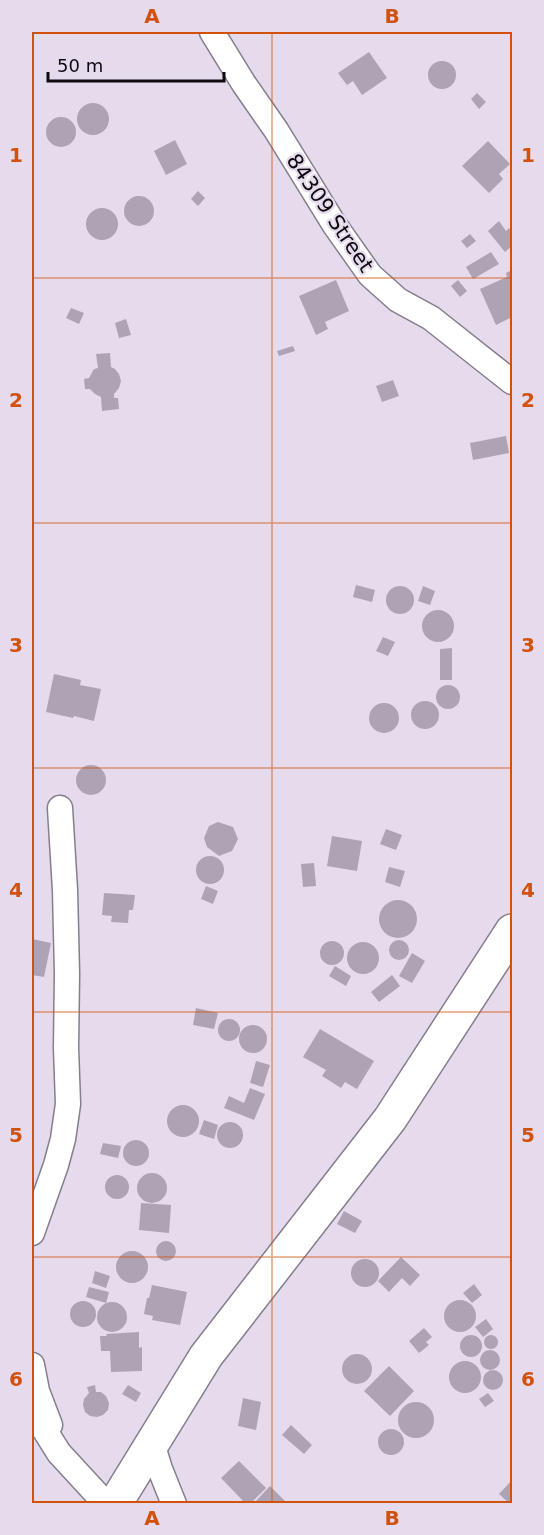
<svg xmlns="http://www.w3.org/2000/svg" width="544" height="1535" viewBox="0 0 544 1535" font-family="'DejaVu Sans',sans-serif">
	<rect width="100%" height="100%" fill="#e6dbed"/>
	<path fill="#ada3b4" d="M 369,52 L 387,78 L 362,95 L 353,81 L 347,85 L 338,73 Z
		M428 75a14 14 0 1 1 28 0a14 14 0 1 1-28 0Z
		M 477,93 L 486,102 L 479,109 L 471,99 Z
		M77 119a16 16 0 1 1 32 0a16 16 0 1 1-32 0Z
		M46 132a15 15 0 1 1 30 0a15 15 0 1 1-30 0Z
		M 175,140 L 187,164 L 166,175 L 154,151 Z
		M 488,141 L 510,164 L 499,174 L 503,179 L 489,193 L 462,166 Z
		M 198,191 L 205,198 L 198,206 L 191,199 Z
		M124 211a15 15 0 1 1 30 0a15 15 0 1 1-30 0Z
		M86 224a16 16 0 1 1 32 0a16 16 0 1 1-32 0Z
		M 499,221 L 506,231 L 509,228 L 512,233 L 512,246 L 505,252 L 488,231 Z
		M 470,234 L 476,241 L 467,248 L 461,241 Z
		M 491,252 L 499,264 L 473,279 L 466,267 Z
		M 512,270 L 512,317 L 496,325 L 480,289 L 507,277 L 506,273 Z
		M 336,280 L 349,311 L 325,322 L 328,329 L 316,335 L 299,296 Z
		M 458,280 L 467,291 L 460,297 L 451,286 Z
		M 71,308 L 84,313 L 79,324 L 66,318 Z
		M 126,319 L 131,335 L 119,338 L 115,323 Z
		M 293,346 L 295,351 L 279,356 L 277,351 Z
		M 110,353 L 111,367 L 115,369 L 119,374 L 121,381 L 119,388 L 114,394 L 114,398 L 118,398 L 119,409 L 102,411 L 101,397 L 95,394 L 90,389 L 85,389 L 84,379 L 89,378 L 94,369 L 98,368 L 96,354 Z
		M 393,380 L 399,396 L 382,402 L 376,386 Z
		M 506,436 L 509,453 L 473,460 L 470,443 Z
		M 356,585 L 375,590 L 372,602 L 353,597 Z
		M386 600a14 14 0 1 1 28 0a14 14 0 1 1-28 0Z
		M 423,586 L 435,591 L 430,605 L 418,601 Z
		M 32,587 L 34,587 L 34,636 L 32,636 Z
		M422 626a16 16 0 1 1 32 0a16 16 0 1 1-32 0Z
		M 383,637 L 395,642 L 388,656 L 376,651 Z
		M 452,648 L 452,680 L 440,680 L 440,649 Z
		M 54,674 L 81,680 L 80,685 L 101,689 L 94,721 L 74,716 L 73,718 L 46,712 Z
		M436 697a12 12 0 1 1 24 0a12 12 0 1 1-24 0Z
		M411 715a14 14 0 1 1 28 0a14 14 0 1 1-28 0Z
		M369 718a15 15 0 1 1 30 0a15 15 0 1 1-30 0Z
		M76 780a15 15 0 1 1 30 0a15 15 0 1 1-30 0Z
		M 218,822 L 233,827 L 238,839 L 232,851 L 219,856 L 207,847 L 204,838 L 209,826 Z
		M 386,829 L 402,835 L 396,850 L 380,844 Z
		M 332,836 L 362,841 L 357,871 L 327,866 Z
		M196 870a14 14 0 1 1 28 0a14 14 0 1 1-28 0Z
		M 314,863 L 316,886 L 303,887 L 301,864 Z
		M 389,867 L 405,871 L 400,887 L 385,882 Z
		M 206,886 L 218,891 L 213,904 L 201,899 Z
		M 104,893 L 135,895 L 133,910 L 129,910 L 128,923 L 111,922 L 112,916 L 102,915 Z
		M379 919a19 19 0 1 1 38 0a19 19 0 1 1-38 0Z
		M 32,939 L 51,943 L 44,977 L 32,975 Z
		M389 950a10 10 0 1 1 20 0a10 10 0 1 1-20 0Z
		M320 953a12 12 0 1 1 24 0a12 12 0 1 1-24 0Z
		M347 958a16 16 0 1 1 32 0a16 16 0 1 1-32 0Z
		M 412,953 L 425,961 L 412,983 L 399,976 Z
		M 335,966 L 351,976 L 346,986 L 329,976 Z
		M 392,975 L 400,986 L 379,1002 L 371,992 Z
		M 196,1008 L 218,1013 L 214,1029 L 193,1025 Z
		M218 1030a11 11 0 1 1 22 0a11 11 0 1 1-22 0Z
		M239 1039a14 14 0 1 1 28 0a14 14 0 1 1-28 0Z
		M 320,1029 L 374,1061 L 357,1089 L 345,1082 L 341,1088 L 322,1076 L 326,1070 L 303,1057 Z
		M 256,1061 L 270,1065 L 263,1087 L 250,1083 Z
		M 250,1088 L 265,1094 L 254,1120 L 224,1108 L 229,1096 L 244,1103 Z
		M167 1121a16 16 0 1 1 32 0a16 16 0 1 1-32 0Z
		M 204,1120 L 218,1125 L 214,1139 L 199,1134 Z
		M217 1135a13 13 0 1 1 26 0a13 13 0 1 1-26 0Z
		M123 1153a13 13 0 1 1 26 0a13 13 0 1 1-26 0Z
		M 103,1143 L 121,1146 L 118,1158 L 100,1154 Z
		M137 1188a15 15 0 1 1 30 0a15 15 0 1 1-30 0Z
		M105 1187a12 12 0 1 1 24 0a12 12 0 1 1-24 0Z
		M 141,1203 L 171,1205 L 169,1233 L 139,1230 Z
		M 344,1211 L 362,1221 L 355,1233 L 337,1224 Z
		M156 1251a10 10 0 1 1 20 0a10 10 0 1 1-20 0Z
		M116 1267a16 16 0 1 1 32 0a16 16 0 1 1-32 0Z
		M 401,1257 L 420,1275 L 410,1286 L 402,1278 L 389,1292 L 378,1281 Z
		M351 1273a14 14 0 1 1 28 0a14 14 0 1 1-28 0Z
		M 95,1271 L 110,1276 L 106,1288 L 92,1283 Z
		M 474,1284 L 482,1295 L 472,1303 L 463,1293 Z
		M 152,1285 L 187,1292 L 180,1325 L 152,1320 L 153,1316 L 144,1314 L 147,1298 L 149,1298 Z
		M 89,1287 L 109,1292 L 106,1303 L 86,1297 Z
		M444 1316a16 16 0 1 1 32 0a16 16 0 1 1-32 0Z
		M70 1314a13 13 0 1 1 26 0a13 13 0 1 1-26 0Z
		M97 1317a15 15 0 1 1 30 0a15 15 0 1 1-30 0Z
		M 486,1319 L 493,1329 L 483,1337 L 475,1327 Z
		M 424,1328 L 432,1337 L 426,1342 L 429,1345 L 419,1353 L 409,1341 Z
		M 139,1332 L 139,1348 L 142,1347 L 142,1371 L 111,1372 L 110,1351 L 101,1351 L 100,1336 L 107,1336 L 106,1334 Z
		M484 1342a7 7 0 1 1 14 0a7 7 0 1 1-14 0Z
		M460 1346a11 11 0 1 1 22 0a11 11 0 1 1-22 0Z
		M480 1360a10 10 0 1 1 20 0a10 10 0 1 1-20 0Z
		M342 1369a15 15 0 1 1 30 0a15 15 0 1 1-30 0Z
		M449 1377a16 16 0 1 1 32 0a16 16 0 1 1-32 0Z
		M 389,1366 L 414,1391 L 390,1416 L 364,1391 Z
		M483 1380a10 10 0 1 1 20 0a10 10 0 1 1-20 0Z
		M 95,1385 L 96,1392 L 101,1392 L 106,1396 L 109,1403 L 108,1410 L 103,1415 L 97,1417 L 90,1416 L 85,1412 L 83,1405 L 84,1399 L 89,1393 L 87,1387 Z
		M 128,1385 L 141,1393 L 136,1402 L 122,1394 Z
		M 488,1393 L 494,1401 L 485,1407 L 479,1399 Z
		M 243,1398 L 261,1402 L 256,1430 L 238,1426 Z
		M398 1420a18 18 0 1 1 36 0a18 18 0 1 1-36 0Z
		M 291,1425 L 312,1445 L 304,1454 L 282,1435 Z
		M378 1442a13 13 0 1 1 26 0a13 13 0 1 1-26 0Z
		M 239,1461 L 266,1488 L 250,1504 L 246,1504 L 221,1478 Z
		M 512,1480 L 512,1504 L 510,1504 L 499,1494 Z
		M 270,1486 L 288,1504 L 253,1504 Z"/>
	<g fill="none" stroke-linecap="round" stroke-linejoin="round">
		<g stroke="#867d8d" stroke-width="27">
			<path id="street" d="M 212,32 L 244,84 L 276,130 L 334,224 L 370,275 L 398,300 L 431,318 L 512,382
				M 32,1233 L 56,1165 L 63,1139 L 68,1104 L 66,1048 L 67,974 L 65,890 L 60,808
				M 32,1365 L 37,1391 L 50,1425
				M 32,1410 L 59,1453 L 106,1504
				M 152,1443 L 160,1469 L 174,1504"/>
		</g>
		<g stroke="#867d8d" stroke-width="36">
			<path id="secondary" d="M 115,1504 L 206,1356 L 390,1119 L 512,931"/>
		</g>
		<use href="#street" stroke="#fff" stroke-width="24"/>
		<use href="#secondary" stroke="#fff" stroke-width="33"/>
	</g>
	<path fill="none" stroke="#d2510c" stroke-width="1.5" stroke-opacity="0.55" d="M 272,32 L 272,1504M 32,278 L 512,278M 32,523 L 512,523M 32,768 L 512,768M 32,1012 L 512,1012M 32,1257 L 512,1257"/>
	<g text-anchor="middle" stroke-width="4.5" stroke-linejoin="round" paint-order="stroke">
		<g font-size="21" fill="#0e0a10" stroke="#e6dbed">
			<text transform="translate(330 213) rotate(56)" y="7">84309 Street</text>
		</g>
	</g>
	<rect width="544" height="1535" fill="none" stroke="#e6dbed" stroke-width="66"/>
	<path d="M48 72v9h176v-9" fill="none" stroke="#0e0a10" stroke-width="3"/>
	<text x="57" y="72" font-size="18" fill="#0e0a10" stroke="#e6dbed" stroke-width="4.5" paint-order="stroke">50 m</text>
	<rect x="33" y="33" width="478" height="1469" fill="none" stroke="#d2510c" stroke-width="2"/>
	<g font-size="20" text-anchor="middle" font-weight="bold" fill="#d2510c">
		<text x="152" y="23">A</text>
		<text x="392" y="23">B</text>
		<text x="16" y="162">1</text>
		<text x="528" y="162">1</text>
		<text x="16" y="407">2</text>
		<text x="528" y="407">2</text>
		<text x="16" y="652">3</text>
		<text x="528" y="652">3</text>
		<text x="16" y="897">4</text>
		<text x="528" y="897">4</text>
		<text x="16" y="1142">5</text>
		<text x="528" y="1142">5</text>
		<text x="16" y="1386">6</text>
		<text x="528" y="1386">6</text>
		<text x="152" y="1525">A</text>
		<text x="392" y="1525">B</text>
	</g>
</svg>
